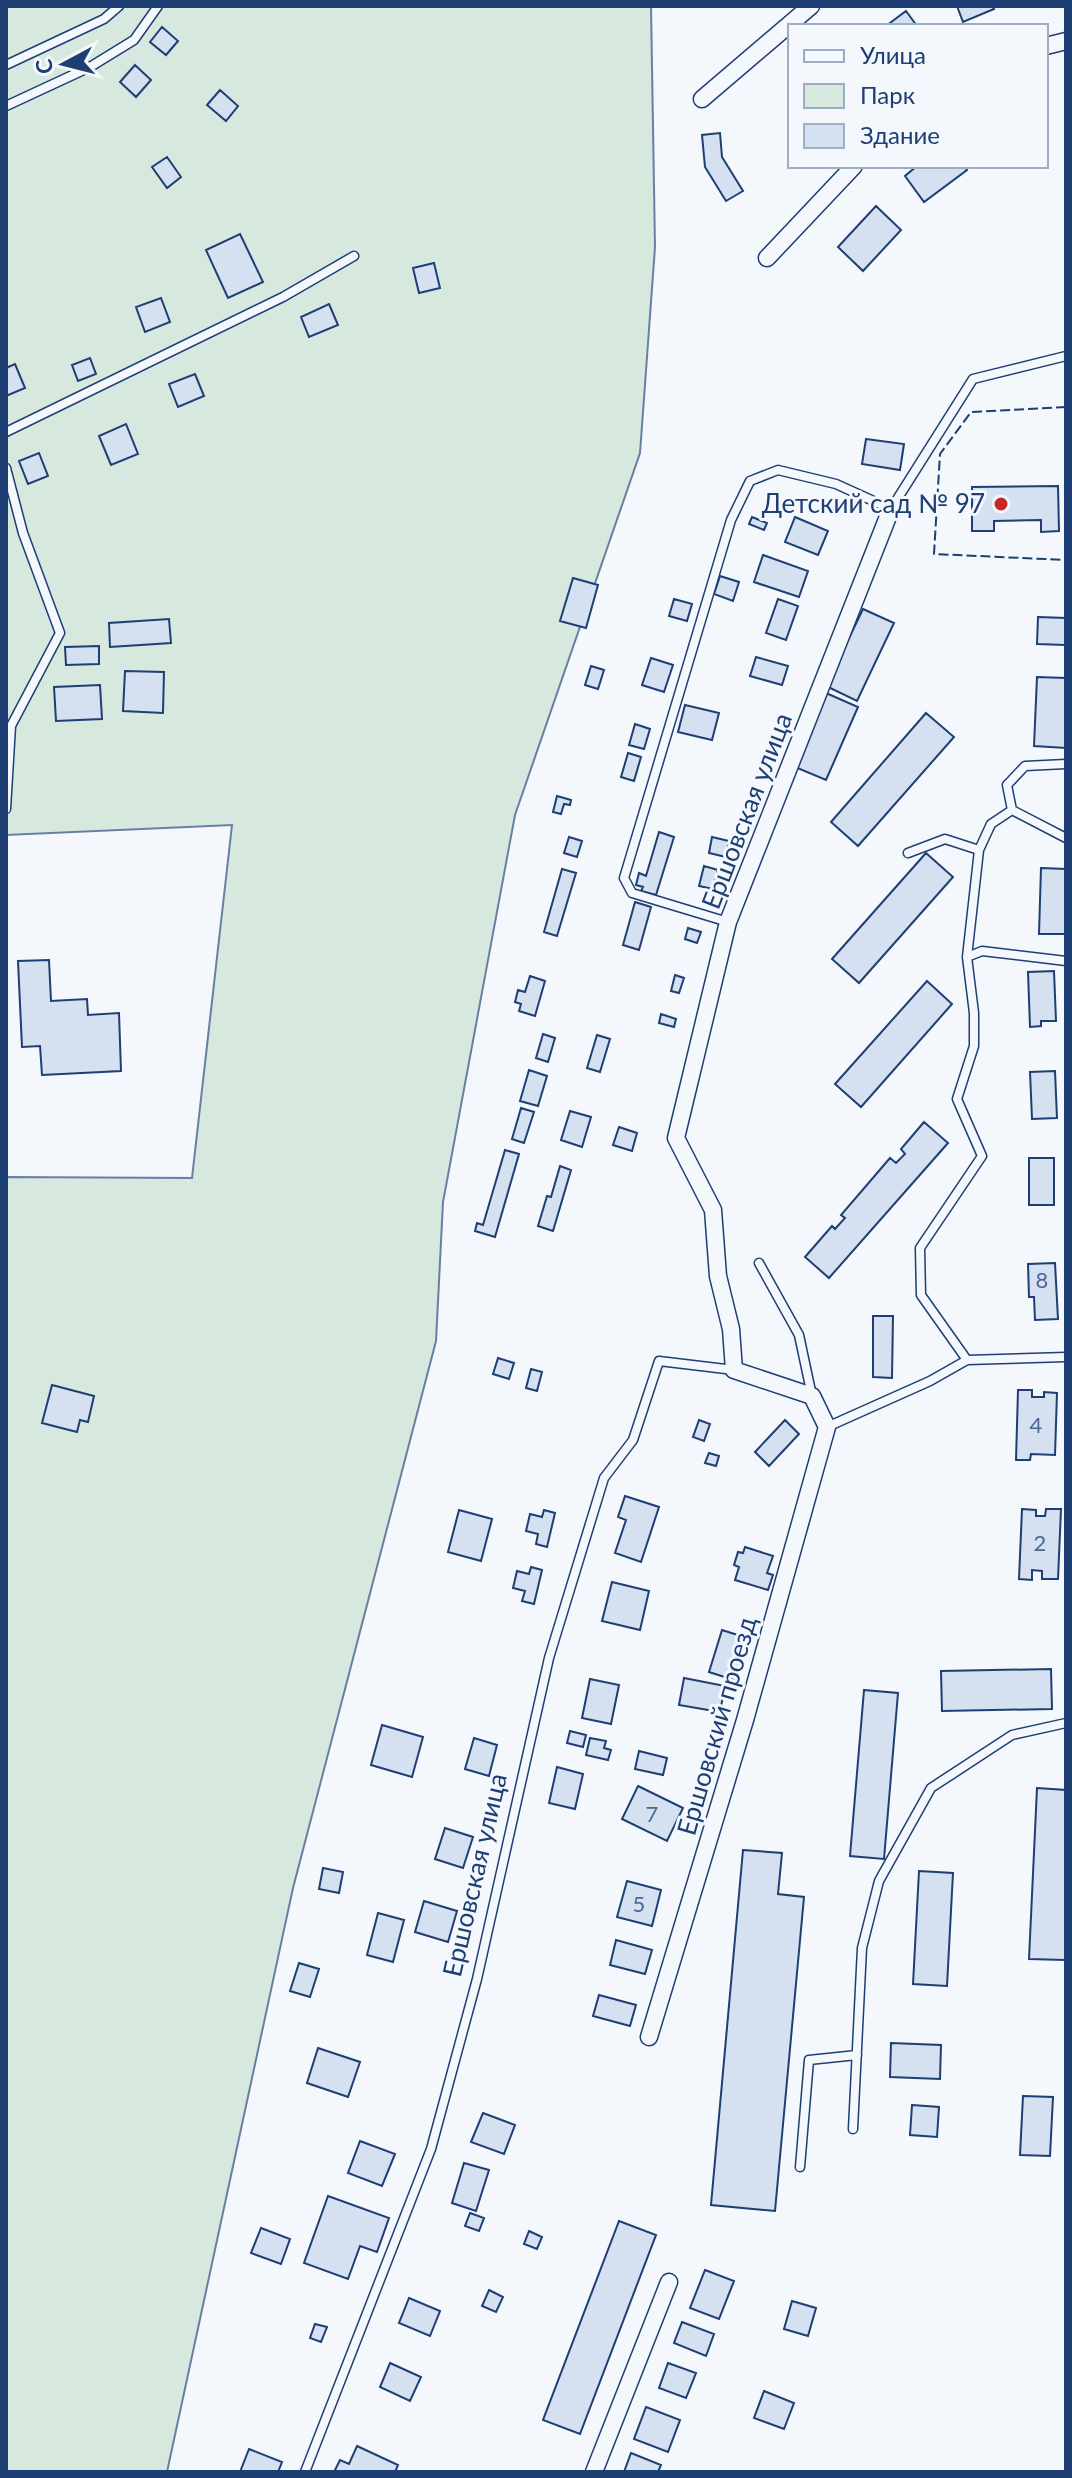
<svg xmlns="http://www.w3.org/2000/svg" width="1072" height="2478" viewBox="0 0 1072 2478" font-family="Lato,sans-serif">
	<rect width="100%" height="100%" fill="#f4f7fb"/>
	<path fill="#d7e8df" stroke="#687fa3" stroke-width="2" d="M 6,6 L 651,6 L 655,247 L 640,453 L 515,815 L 443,1202 L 436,1341 L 293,1888 L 167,2472 L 6,2472 L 6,1177 L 192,1178 L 232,825 L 6,835 Z"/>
	<path fill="#d5e0f0" stroke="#1d3f73" stroke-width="2" d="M 957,6 L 992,6 L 994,9 L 963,22 Z
		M 906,11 L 917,26 L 886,26 Z
		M 162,27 L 178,41 L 166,55 L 150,42 Z
		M 135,65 L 151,80 L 136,97 L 120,82 Z
		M 220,90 L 238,106 L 226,121 L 207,105 Z
		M 720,133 L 722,157 L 743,191 L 726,201 L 705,167 L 702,135 Z
		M 167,157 L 181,177 L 167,188 L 152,167 Z
		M 917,166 L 964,166 L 967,170 L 924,202 L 905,176 Z
		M 876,206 L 901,230 L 863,271 L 838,247 Z
		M 240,234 L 263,282 L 228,298 L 206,250 Z
		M 434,263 L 440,288 L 419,293 L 413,268 Z
		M 161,298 L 170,322 L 145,332 L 136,307 Z
		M 329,304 L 338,325 L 309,337 L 301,317 Z
		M 90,358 L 96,374 L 78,381 L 72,365 Z
		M 15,364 L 25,388 L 6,396 L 6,368 Z
		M 195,374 L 204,396 L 178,407 L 169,384 Z
		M 126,424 L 138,454 L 111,465 L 99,436 Z
		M 866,439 L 904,444 L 900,470 L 862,464 Z
		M 39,453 L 48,476 L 28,484 L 19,461 Z
		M 1058,486 L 1059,531 L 1041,532 L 1041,520 L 994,521 L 994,531 L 972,531 L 972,487 Z
		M 752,517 L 767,523 L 764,530 L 749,524 Z
		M 795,517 L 828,531 L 818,555 L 785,542 Z
		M 763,555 L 808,571 L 799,597 L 754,582 Z
		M 720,576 L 739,582 L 733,601 L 714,594 Z
		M 573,578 L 598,585 L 586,628 L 560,621 Z
		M 674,599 L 692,604 L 687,621 L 669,616 Z
		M 778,599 L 798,606 L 786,640 L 766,633 Z
		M 863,609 L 894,623 L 857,701 L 826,686 Z
		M 1038,617 L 1066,618 L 1065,645 L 1037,644 Z
		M 169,619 L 171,643 L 110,647 L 109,623 Z
		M 99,646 L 99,664 L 66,665 L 65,647 Z
		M 756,657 L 788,666 L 782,685 L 750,676 Z
		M 651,658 L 673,665 L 664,692 L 642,685 Z
		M 591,666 L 604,670 L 598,689 L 585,685 Z
		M 125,671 L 164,672 L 163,713 L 123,711 Z
		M 1037,677 L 1066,678 L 1066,748 L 1034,746 Z
		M 100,685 L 102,719 L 56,721 L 54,687 Z
		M 826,693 L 858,707 L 826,780 L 795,767 Z
		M 685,705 L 719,713 L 712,740 L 678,732 Z
		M 926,713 L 954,737 L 858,846 L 831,822 Z
		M 635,724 L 650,729 L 644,749 L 629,745 Z
		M 628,753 L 641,757 L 634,781 L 621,777 Z
		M 557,796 L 571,800 L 570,805 L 564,804 L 561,814 L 553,812 Z
		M 659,832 L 674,837 L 656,895 L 641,891 L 643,887 L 636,885 L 639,873 L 646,876 Z
		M 569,837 L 582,841 L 577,857 L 564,853 Z
		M 712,837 L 729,841 L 726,857 L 709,853 Z
		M 926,853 L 953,877 L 859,983 L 832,959 Z
		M 704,866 L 718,870 L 713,889 L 699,886 Z
		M 1041,868 L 1066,869 L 1066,934 L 1039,934 Z
		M 562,869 L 576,873 L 557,936 L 544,932 Z
		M 635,902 L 651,907 L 639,950 L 623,945 Z
		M 688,928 L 701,932 L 697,943 L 685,939 Z
		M 49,960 L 51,1001 L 87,999 L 88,1015 L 119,1013 L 121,1071 L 42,1075 L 40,1046 L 22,1047 L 18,961 Z
		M 1054,971 L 1056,1021 L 1041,1021 L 1041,1026 L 1030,1027 L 1028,972 Z
		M 675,975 L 684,978 L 679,993 L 671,991 Z
		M 530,976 L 545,981 L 535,1016 L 519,1011 L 521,1004 L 515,1002 L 518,990 L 525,992 Z
		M 927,981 L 952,1004 L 861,1107 L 835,1084 Z
		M 661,1014 L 676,1019 L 674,1027 L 659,1023 Z
		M 543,1034 L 555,1038 L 548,1062 L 536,1058 Z
		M 597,1035 L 610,1039 L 600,1072 L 587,1068 Z
		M 529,1070 L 547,1076 L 538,1106 L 520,1101 Z
		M 1055,1071 L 1057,1118 L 1032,1119 L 1030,1072 Z
		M 521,1108 L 534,1112 L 524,1143 L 512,1139 Z
		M 570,1111 L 591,1117 L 582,1147 L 561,1140 Z
		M 924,1122 L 948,1143 L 829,1278 L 805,1257 L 832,1226 L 835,1229 L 845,1218 L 841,1215 L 890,1158 L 896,1163 L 905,1154 L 901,1149 Z
		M 619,1127 L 637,1133 L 632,1151 L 613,1145 Z
		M 505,1150 L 519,1154 L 495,1237 L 475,1231 L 477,1223 L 483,1225 Z
		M 1029,1158 L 1054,1158 L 1054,1205 L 1029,1205 Z
		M 560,1166 L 571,1170 L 553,1231 L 538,1226 L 547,1196 L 551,1197 Z
		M 1055,1263 L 1058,1319 L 1035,1320 L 1034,1297 L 1029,1297 L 1028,1264 Z
		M 873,1316 L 893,1316 L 892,1378 L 873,1377 Z
		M 498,1358 L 514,1363 L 509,1379 L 493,1374 Z
		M 531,1369 L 542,1372 L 537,1391 L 526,1388 Z
		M 52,1385 L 94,1396 L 88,1422 L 80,1420 L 77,1432 L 42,1423 Z
		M 1018,1390 L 1032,1390 L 1032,1397 L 1044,1397 L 1044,1392 L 1057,1393 L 1055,1455 L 1031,1454 L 1030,1460 L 1016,1460 Z
		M 699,1420 L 710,1424 L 704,1441 L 693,1437 Z
		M 785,1420 L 799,1434 L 769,1466 L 755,1452 Z
		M 709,1453 L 719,1456 L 716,1466 L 705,1463 Z
		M 625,1496 L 659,1507 L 641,1562 L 615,1553 L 626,1520 L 618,1517 Z
		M 1022,1509 L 1036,1510 L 1036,1516 L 1045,1516 L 1046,1509 L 1061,1509 L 1058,1579 L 1042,1579 L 1042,1571 L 1032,1570 L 1032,1580 L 1019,1579 Z
		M 459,1510 L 492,1519 L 481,1561 L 448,1552 Z
		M 544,1510 L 555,1513 L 547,1547 L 536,1544 L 538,1534 L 526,1531 L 530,1514 L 542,1517 Z
		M 745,1547 L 773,1556 L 767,1573 L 773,1575 L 768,1590 L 735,1580 L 739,1567 L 734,1565 L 738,1552 L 743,1553 Z
		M 531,1567 L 542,1570 L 534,1604 L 522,1601 L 525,1591 L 513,1588 L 517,1571 L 529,1574 Z
		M 612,1582 L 649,1591 L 640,1630 L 602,1621 Z
		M 722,1630 L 750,1639 L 737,1681 L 709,1672 Z
		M 1051,1669 L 1052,1709 L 942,1711 L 941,1671 Z
		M 684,1678 L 725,1686 L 720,1712 L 679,1705 Z
		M 590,1679 L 619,1685 L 611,1724 L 582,1718 Z
		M 864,1690 L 898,1693 L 884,1859 L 850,1856 Z
		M 382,1725 L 423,1737 L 412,1777 L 371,1765 Z
		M 570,1731 L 586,1735 L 583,1747 L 567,1743 Z
		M 474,1738 L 497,1745 L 489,1776 L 465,1769 Z
		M 590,1738 L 606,1741 L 604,1748 L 611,1750 L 608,1760 L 586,1755 Z
		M 639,1751 L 667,1758 L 663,1775 L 635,1769 Z
		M 557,1767 L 583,1774 L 575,1809 L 549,1803 Z
		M 638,1786 L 683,1808 L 667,1841 L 622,1819 Z
		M 1037,1788 L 1066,1790 L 1065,1960 L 1029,1959 Z
		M 445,1828 L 473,1837 L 463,1868 L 435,1859 Z
		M 743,1850 L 782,1853 L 778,1894 L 804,1897 L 775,2211 L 711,2205 Z
		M 323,1868 L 343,1872 L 339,1893 L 319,1889 Z
		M 919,1871 L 953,1873 L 947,1986 L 913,1984 Z
		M 627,1881 L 661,1890 L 652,1926 L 617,1917 Z
		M 424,1901 L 457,1911 L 448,1942 L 415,1932 Z
		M 378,1913 L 404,1920 L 393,1962 L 367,1955 Z
		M 616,1940 L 652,1950 L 645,1974 L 610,1965 Z
		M 299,1963 L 319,1969 L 310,1997 L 290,1991 Z
		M 599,1995 L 636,2005 L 630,2026 L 593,2016 Z
		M 891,2043 L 941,2045 L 940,2079 L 890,2077 Z
		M 318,2048 L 360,2062 L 348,2097 L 307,2083 Z
		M 1023,2096 L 1053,2097 L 1050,2156 L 1020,2155 Z
		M 912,2105 L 939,2107 L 937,2137 L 910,2135 Z
		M 483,2113 L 515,2125 L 504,2154 L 471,2142 Z
		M 360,2141 L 395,2154 L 382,2186 L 348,2173 Z
		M 464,2163 L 489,2170 L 476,2211 L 452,2203 Z
		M 328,2196 L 389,2218 L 377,2252 L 360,2246 L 348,2279 L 304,2263 Z
		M 470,2213 L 484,2218 L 479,2231 L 465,2226 Z
		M 619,2221 L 656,2235 L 580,2434 L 543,2420 Z
		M 261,2228 L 290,2239 L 281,2264 L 251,2253 Z
		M 529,2231 L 542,2237 L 537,2249 L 524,2244 Z
		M 705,2270 L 734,2281 L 719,2319 L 690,2308 Z
		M 489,2290 L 503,2297 L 496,2312 L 482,2306 Z
		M 409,2298 L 440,2311 L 430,2336 L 399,2323 Z
		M 792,2301 L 816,2308 L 808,2336 L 784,2329 Z
		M 682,2322 L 714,2334 L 706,2356 L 674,2343 Z
		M 315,2324 L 327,2327 L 321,2342 L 310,2338 Z
		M 390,2363 L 421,2377 L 410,2401 L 380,2387 Z
		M 668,2363 L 696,2373 L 686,2398 L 659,2388 Z
		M 764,2391 L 794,2403 L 784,2429 L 754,2418 Z
		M 646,2407 L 680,2420 L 668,2452 L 634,2439 Z
		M 357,2446 L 398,2465 L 395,2472 L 334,2472 L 340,2460 L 349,2464 Z
		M 249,2449 L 282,2462 L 278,2472 L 240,2472 Z
		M 631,2453 L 661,2465 L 658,2472 L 624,2472 Z"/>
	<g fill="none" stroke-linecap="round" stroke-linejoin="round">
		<g stroke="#1d3f73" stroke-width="11">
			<path id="service" d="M 6,65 L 104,19 L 119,6
				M 6,106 L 90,67 L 134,40 L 158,6
				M 6,432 L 283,297 L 354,256
				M 6,468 L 23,533 L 60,633 L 11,726 L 6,809
				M 1012,810 L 1007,785 L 1025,766 L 1066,764
				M 908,853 L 945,839 L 979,850
				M 728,922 L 632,893 L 624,878 L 731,520 L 750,481 L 778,470 L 836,484 L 891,509 L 973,379 L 1066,356
				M 967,957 L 982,951 L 1066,961
				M 759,1263 L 799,1335 L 812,1396
				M 967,1360 L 921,1295 L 920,1248 L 982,1156 L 957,1099 L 974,1046 L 974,1013 L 967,957 L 979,850 L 991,824 L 1012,810 L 1066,838
				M 827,1427 L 930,1381 L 967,1360 L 1066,1357
				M 853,2129 L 862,1948 L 879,1881 L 931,1788 L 1012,1735 L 1066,1723
				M 800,2167 L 809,2060 L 857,2055
				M 305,2472 L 431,2149 L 477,1979 L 549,1658 L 604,1478 L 633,1440 L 659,1361 L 734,1370"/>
		</g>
		<g stroke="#1d3f73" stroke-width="19">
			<path id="minor" d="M 1046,46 L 1066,41
				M 702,99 L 811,6
				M 767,258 L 854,166
				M 649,2037 L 745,1720 L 827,1427 L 812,1396 L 734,1370 L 731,1329 L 718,1276 L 713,1210 L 676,1138 L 728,922 L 891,509
				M 594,2472 L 669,2282"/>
		</g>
		<use href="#service" stroke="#f4f7fb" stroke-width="8"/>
		<use href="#minor" stroke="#f4f7fb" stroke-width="16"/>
		<path stroke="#1d3f73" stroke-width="2" stroke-dasharray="10 4" stroke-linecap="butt" d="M 1066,407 L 971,412 L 940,454 L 934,554 L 1066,560"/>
	</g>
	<circle fill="#c62828" stroke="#f4f7fb" stroke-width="3" cx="1001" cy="504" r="8"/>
	<g text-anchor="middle" stroke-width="6" stroke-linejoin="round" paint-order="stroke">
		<g font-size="22" fill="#4b6792">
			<text x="1042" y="1288">8</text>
			<text x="1036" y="1433">4</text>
			<text x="1040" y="1551">2</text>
			<text x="652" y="1822">7</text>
			<text x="639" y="1912">5</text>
		</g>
		<g font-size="26" fill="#1d3f73" stroke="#f4f7fb" text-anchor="end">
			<text x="985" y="513">Детский сад № 97</text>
		</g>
		<g font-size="26" fill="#1d3f73" stroke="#f4f7fb">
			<text transform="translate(747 811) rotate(-69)" y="9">Ершовская улица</text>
			<text transform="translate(717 1726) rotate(-74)" y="9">Ершовский проезд</text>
			<text transform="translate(475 1875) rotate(-77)" y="9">Ершовская улица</text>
		</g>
	</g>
	<rect width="1072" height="2478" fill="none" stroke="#1d3f73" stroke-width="16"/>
	<rect x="788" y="24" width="260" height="144" fill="#f4f7fb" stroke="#9eadc5" stroke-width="2"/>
	<rect x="804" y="50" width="40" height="12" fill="#f4f7fb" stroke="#9eadc5" stroke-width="2"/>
	<text x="860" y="64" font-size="24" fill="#1d3f73">Улица</text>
	<rect x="804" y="84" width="40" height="24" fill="#d7e8df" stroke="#9eadc5" stroke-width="2"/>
	<text x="860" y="104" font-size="24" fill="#1d3f73">Парк</text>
	<rect x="804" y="124" width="40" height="24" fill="#d5e0f0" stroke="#9eadc5" stroke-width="2"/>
	<text x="860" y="144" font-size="24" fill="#1d3f73">Здание</text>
	<g transform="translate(64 64) rotate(263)" stroke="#f4f7fb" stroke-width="6" paint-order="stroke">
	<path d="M0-6L14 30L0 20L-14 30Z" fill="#1d3f73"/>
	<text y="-12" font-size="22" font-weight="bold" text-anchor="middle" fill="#1d3f73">С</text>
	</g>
</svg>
